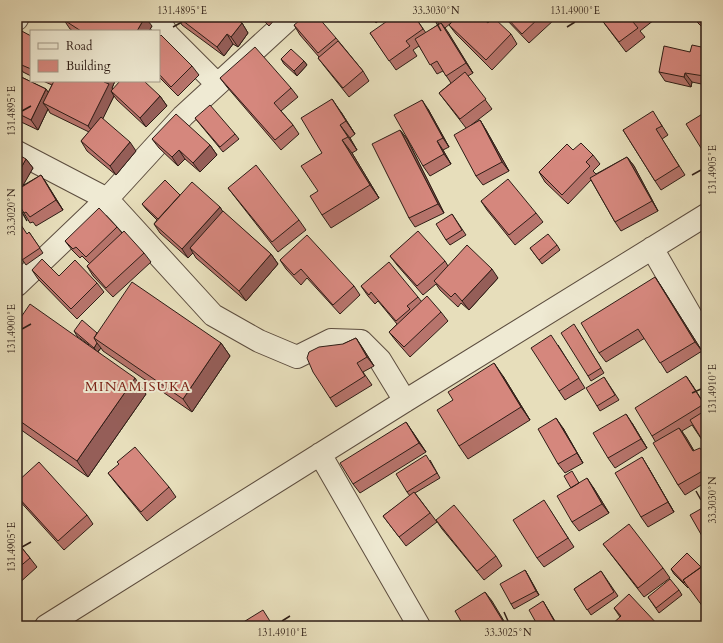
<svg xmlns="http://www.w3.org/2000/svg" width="723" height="643" viewBox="0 0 723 643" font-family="Cardo,serif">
	<rect width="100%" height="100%" fill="#e7debb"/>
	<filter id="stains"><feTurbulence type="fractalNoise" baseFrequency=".005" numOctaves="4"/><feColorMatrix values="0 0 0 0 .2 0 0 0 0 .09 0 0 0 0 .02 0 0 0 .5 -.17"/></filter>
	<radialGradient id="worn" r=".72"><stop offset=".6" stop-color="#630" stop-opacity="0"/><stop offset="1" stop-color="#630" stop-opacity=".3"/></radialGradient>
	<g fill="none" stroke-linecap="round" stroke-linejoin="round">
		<g stroke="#5c4d3f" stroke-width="24">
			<path id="minor" d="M 157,17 L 168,35 L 217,84
				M 17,19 L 18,17
				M 17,152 L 107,199 L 213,315 L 259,341 L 297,357 L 331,340 L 361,341 L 380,360 L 405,401
				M 652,248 L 706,342
				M 17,285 L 107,199 L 183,116 L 291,17
				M 320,454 L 419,626
				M 46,626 L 405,401 L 706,215"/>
		</g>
		<use href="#minor" stroke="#efead3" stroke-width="22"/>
	</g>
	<path fill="#b7746c" stroke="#2e1d16" d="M 177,17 L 233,17 L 242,23 L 248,33 L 238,47 L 233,44 L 224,56 L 182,25 Z
		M 260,17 L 277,17 L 269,26 Z
		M 371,17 L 383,17 L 376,23 Z
		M 415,17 L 426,33 L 439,24 L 434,17 L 476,17 L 480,21 L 488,23 L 511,34 L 517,44 L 492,70 L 456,34 L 449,25 L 452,22 L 445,28 L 473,73 L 468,76 L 492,109 L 470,126 L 480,120 L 486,130 L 509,171 L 483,185 L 476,176 L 466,128 L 439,93 L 451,83 L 443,71 L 437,74 L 419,46 L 413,50 L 417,56 L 396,70 L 370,33 Z
		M 504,17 L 554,17 L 555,19 L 529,43 Z
		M 603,17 L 652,17 L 654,20 L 640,31 L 645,37 L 626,52 L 601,19 Z
		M 692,17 L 706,17 L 706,26 L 704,29 Z
		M 64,20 L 152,26 L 149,31 L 73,31 L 70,29 Z
		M 294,25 L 336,38 L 363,71 L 369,81 L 349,97 L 325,67 L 318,58 L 319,57 L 300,35 Z
		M 17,31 L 31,36 L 31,76 L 23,72 L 21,69 L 17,67 Z
		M 159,37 L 192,66 L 199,75 L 178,96 L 159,77 Z
		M 706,48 L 706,85 L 692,82 L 691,87 L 665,81 L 659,72 L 690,52 Z
		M 281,59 L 304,61 L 307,65 L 297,76 L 284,64 Z
		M 17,75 L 46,89 L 48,93 L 52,85 L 43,81 L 115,81 L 112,88 L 112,89 L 160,96 L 167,106 L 146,127 L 117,100 L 114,96 L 102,119 L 136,151 L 116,175 L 87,151 L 81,141 L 89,132 L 50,113 L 48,109 L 38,130 L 17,120 Z
		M 220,78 L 291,88 L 298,97 L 281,111 L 293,125 L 299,134 L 281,150 L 227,87 Z
		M 428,109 L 449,147 L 443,150 L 451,164 L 430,176 L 423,166 Z
		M 341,112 L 355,134 L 350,138 L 357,150 L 352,153 L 379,198 L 331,228 L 322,215 L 322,153 Z
		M 195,118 L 235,134 L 239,139 L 223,152 L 199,123 Z
		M 659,121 L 668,135 L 662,139 L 685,175 L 661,190 L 655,181 L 623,130 Z
		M 400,130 L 407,139 L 444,213 L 415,227 L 409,218 Z
		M 152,139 L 210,145 L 217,155 L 200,172 L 185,159 L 178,166 L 159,148 Z
		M 573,150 L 593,155 L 600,164 L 593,171 L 596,174 L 627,157 L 634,166 L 658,211 L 621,231 L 615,222 L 591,180 L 568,204 L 545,182 L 539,172 Z
		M 26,159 L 33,168 L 22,186 L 41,175 L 63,210 L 36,226 L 33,222 L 30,223 L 24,213 L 20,201 Z
		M 228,188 L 299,220 L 306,230 L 278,252 L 235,197 Z
		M 180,195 L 220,207 L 222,211 L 271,254 L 278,264 L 246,301 L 196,258 L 193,253 L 188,258 L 160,233 L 154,224 L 157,220 L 146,209 L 142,204 Z
		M 481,201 L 536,213 L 543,222 L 515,245 L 487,210 Z
		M 452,214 L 466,235 L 450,245 L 446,240 Z
		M 117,227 L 122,233 L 144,253 L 151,262 L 113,297 L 93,276 L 87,266 L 90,264 L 82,256 L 80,258 L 72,250 L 65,241 Z
		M 29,232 L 43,253 L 26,265 L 17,252 L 27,234 Z
		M 557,245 L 560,250 L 542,264 L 530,248 Z
		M 390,256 L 445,261 L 448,266 L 498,278 L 469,310 L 461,303 L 458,307 L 440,290 L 436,284 L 423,295 L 397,265 Z
		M 280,260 L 354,286 L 360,295 L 340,314 L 307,278 L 301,285 L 286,269 Z
		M 32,270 L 59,276 L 97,283 L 104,292 L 77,319 L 38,279 Z
		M 655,277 L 661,286 L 702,351 L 667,373 L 645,338 L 606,362 L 599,353 Z
		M 361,286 L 418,297 L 421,301 L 441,312 L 448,321 L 410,357 L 396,341 L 389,332 L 397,324 L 378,301 L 375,304 L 368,296 Z
		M 17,323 L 89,345 L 77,336 L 74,331 L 221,343 L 230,356 L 192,412 L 103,351 L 101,348 L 98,352 L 146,394 L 88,477 L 17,427 Z
		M 577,329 L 604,373 L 591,381 L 588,376 Z
		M 356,338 L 374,366 L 363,372 L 372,385 L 336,407 L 330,398 L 343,344 Z
		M 558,345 L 585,388 L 565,400 L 559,391 Z
		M 503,376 L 530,420 L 468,459 L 459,446 L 453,400 Z
		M 686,376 L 706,407 L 706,446 L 692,425 L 682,431 L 694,451 L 706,456 L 706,482 L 685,495 L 678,485 L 655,441 L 652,436 Z
		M 604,377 L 619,400 L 600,411 L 597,406 Z
		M 632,423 L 647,448 L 615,468 L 608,458 Z
		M 563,428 L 583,463 L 565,473 L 558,464 Z
		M 412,431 L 426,452 L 360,493 L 353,484 Z
		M 430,460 L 440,478 L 415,493 L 437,522 L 406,546 L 383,516 L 410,496 L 407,492 Z
		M 648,467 L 674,512 L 648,527 L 641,517 Z
		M 108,473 L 169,487 L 176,497 L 147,521 L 115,482 Z
		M 17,482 L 87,515 L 93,524 L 64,550 L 17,498 Z
		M 579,483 L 593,487 L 609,513 L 579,531 L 572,522 Z
		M 550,510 L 574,547 L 544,567 L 537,558 Z
		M 436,520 L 496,556 L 502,566 L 484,580 L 442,529 Z
		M 17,542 L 30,558 L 37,567 L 17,585 Z
		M 603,544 L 663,568 L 670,578 L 644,597 Z
		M 701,567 L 688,588 L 674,574 L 671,569 Z
		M 525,570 L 539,595 L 514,609 L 511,604 Z
		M 601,571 L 618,596 L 591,615 L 574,589 Z
		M 679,590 L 682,595 L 659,613 L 648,597 Z
		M 614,608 L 659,626 L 620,617 Z"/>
	<path fill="#955e58" stroke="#2e1d16" d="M 145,17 L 152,26 L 149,31 L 137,31 Z
		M 242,23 L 248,33 L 238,47 L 231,37 Z
		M 441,23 L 448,32 L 473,73 L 466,63 Z
		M 227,34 L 233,44 L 224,56 L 217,47 Z
		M 304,61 L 307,65 L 297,76 L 294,71 Z
		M 706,66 L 706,80 L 704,76 Z
		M 685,73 L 692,82 L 691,87 L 684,77 Z
		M 104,81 L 115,81 L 112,88 L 115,93 L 111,91 L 114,96 L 95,135 L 88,126 Z
		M 46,89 L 53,99 L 43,103 L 48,109 L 38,130 L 31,120 Z
		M 160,96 L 167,106 L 146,127 L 140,118 Z
		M 332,99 L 341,112 L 355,134 L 346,121 Z
		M 422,100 L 428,109 L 449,147 L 443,138 Z
		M 480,120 L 486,130 L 509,171 L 502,162 Z
		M 340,125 L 350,138 L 357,150 L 348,137 Z
		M 400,130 L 407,139 L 444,213 L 438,204 Z
		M 342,140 L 352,153 L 379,198 L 370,185 Z
		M 437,141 L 443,150 L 451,164 L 444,154 Z
		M 130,142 L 136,151 L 116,175 L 110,166 Z
		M 210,145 L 217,155 L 200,172 L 193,163 Z
		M 179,150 L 185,159 L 178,166 L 172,157 Z
		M 627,157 L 634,166 L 658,211 L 652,201 Z
		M 26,159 L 33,168 L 17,196 L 17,175 Z
		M 41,175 L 47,184 L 63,210 L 56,200 Z
		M 220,207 L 226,217 L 190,248 L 193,253 L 188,258 L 182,249 Z
		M 271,254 L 278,264 L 246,301 L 239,291 Z
		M 492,269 L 498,278 L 469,310 L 462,301 Z
		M 655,277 L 661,286 L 702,351 L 695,342 Z
		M 356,338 L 362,347 L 374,366 L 367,357 Z
		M 97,343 L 101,348 L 97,352 L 94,348 Z
		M 221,343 L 230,356 L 192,412 L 183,399 Z
		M 494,363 L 503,376 L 530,420 L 521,407 Z
		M 686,376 L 693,386 L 706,407 L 704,404 Z
		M 135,378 L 146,394 L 88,477 L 77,461 Z
		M 626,414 L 632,423 L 647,448 L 641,439 Z
		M 556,418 L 563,428 L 583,463 Z
		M 406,422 L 426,452 L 419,443 Z
		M 679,428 L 686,437 L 700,461 L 693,451 Z
		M 642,457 L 648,467 L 674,512 L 668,502 Z
		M 587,478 L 593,487 L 609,513 L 602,504 Z
		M 525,570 L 528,575 L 539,595 L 536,591 Z
		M 485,592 L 492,601 L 507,626 L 506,626 Z
		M 543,601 L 558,626 L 557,626 Z"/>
	<path fill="#d5877d" stroke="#2e1d16" d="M 66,17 L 145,17 L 137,31 L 81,31 L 64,20 Z
		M 178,17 L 233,17 L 242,23 L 231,37 L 227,34 L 217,47 Z
		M 304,17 L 318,17 L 336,38 L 318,53 L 294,25 Z
		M 393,17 L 415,17 L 423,29 L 406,41 L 410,46 L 389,61 L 370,33 Z
		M 434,17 L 440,17 L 436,20 Z
		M 457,17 L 476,17 L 480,21 L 482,18 L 488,23 L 493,17 L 511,34 L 486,60 L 449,25 Z
		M 506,17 L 540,17 L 522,34 Z
		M 603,17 L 639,17 L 633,22 L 638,28 L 619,42 L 601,19 Z
		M 441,23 L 466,63 L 446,76 L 437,61 L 430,65 L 415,39 Z
		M 18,29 L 31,36 L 31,69 L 17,63 L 18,61 L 17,61 L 17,31 Z
		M 161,35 L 192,66 L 171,87 L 159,74 L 159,37 Z
		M 338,41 L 363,71 L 343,88 L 318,58 Z
		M 692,45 L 706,48 L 706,66 L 704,76 L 685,73 L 684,77 L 659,72 L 664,46 L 690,52 Z
		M 255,47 L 291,88 L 274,103 L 293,125 L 275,140 L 220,78 Z
		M 291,49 L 304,61 L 294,71 L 281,59 Z
		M 465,72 L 486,99 L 460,119 L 439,93 Z
		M 17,75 L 46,89 L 31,120 L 17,113 Z
		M 54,81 L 104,81 L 104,82 L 109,84 L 88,126 L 43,103 Z
		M 120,81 L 144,81 L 160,96 L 140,118 L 111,91 Z
		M 332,99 L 346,121 L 340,125 L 348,137 L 342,140 L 370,185 L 322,215 L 310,196 L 318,191 L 301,166 L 322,153 L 301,118 Z
		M 422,100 L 443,138 L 437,141 L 444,154 L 423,166 L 394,115 Z
		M 210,105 L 235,134 L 220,147 L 195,118 Z
		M 653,111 L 662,126 L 656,129 L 679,166 L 655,181 L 623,130 Z
		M 704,113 L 706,116 L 706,156 L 686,124 Z
		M 176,114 L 210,145 L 193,163 L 179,150 L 172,157 L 152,139 Z
		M 101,117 L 130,142 L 110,166 L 81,141 Z
		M 480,120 L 502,162 L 476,176 L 454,135 Z
		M 400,130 L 438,204 L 409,218 L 372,144 Z
		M 581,143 L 593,155 L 586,162 L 590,166 L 562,195 L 539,172 L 567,144 L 573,150 Z
		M 17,154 L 26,159 L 17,175 Z
		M 627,157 L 652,201 L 615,222 L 590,178 Z
		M 256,165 L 299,220 L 272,242 L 228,188 Z
		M 41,175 L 56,200 L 30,217 L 26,212 L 24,213 L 18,203 L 20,201 L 17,197 L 17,190 Z
		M 508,179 L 536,213 L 509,235 L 481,201 Z
		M 165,180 L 180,195 L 158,219 L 142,204 Z
		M 192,182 L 220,207 L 182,249 L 154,224 Z
		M 99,208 L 117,227 L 86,257 L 76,247 L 73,249 L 65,241 Z
		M 223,211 L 271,254 L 239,291 L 190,248 Z
		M 452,214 L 462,230 L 446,240 L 436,224 Z
		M 19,222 L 27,234 L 29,232 L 40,248 L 22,260 L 17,252 L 17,223 Z
		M 124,231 L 144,253 L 106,288 L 87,266 Z
		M 418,231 L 445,261 L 417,286 L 390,256 Z
		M 548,234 L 557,245 L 539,260 L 530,248 Z
		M 307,235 L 354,286 L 333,305 L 301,269 L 294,275 L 280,260 Z
		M 706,244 L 706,249 L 704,245 Z
		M 467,245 L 492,269 L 462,301 L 455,293 L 451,297 L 434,281 Z
		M 42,259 L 59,276 L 75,260 L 97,283 L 71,309 L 32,270 Z
		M 389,262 L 418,297 L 407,306 L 410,309 L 396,321 L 371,292 L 369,295 L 361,286 Z
		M 655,277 L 695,342 L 660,363 L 638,329 L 599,353 L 581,323 Z
		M 132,282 L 221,343 L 183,399 L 94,338 Z
		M 427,296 L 441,312 L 404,347 L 389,332 Z
		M 30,304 L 135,378 L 77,461 L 17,419 L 17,323 Z
		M 82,320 L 97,333 L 94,338 L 97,343 L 94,348 L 74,331 Z
		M 574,324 L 601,368 L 588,376 L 561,333 Z
		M 551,335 L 579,378 L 559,391 L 531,348 Z
		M 356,338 L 367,357 L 357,363 L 365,376 L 330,398 L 313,372 L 307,358 L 309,352 L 319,347 L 343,344 Z
		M 494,363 L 521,407 L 459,446 L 437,410 L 453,400 L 448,392 Z
		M 686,376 L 704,404 L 652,436 L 635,408 Z
		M 604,377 L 615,395 L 597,406 L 586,388 Z
		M 706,410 L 706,446 L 690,420 Z
		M 626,414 L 641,439 L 608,458 L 593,433 Z
		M 556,418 L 577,453 L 558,464 L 538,429 Z
		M 406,422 L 419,443 L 353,484 L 340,463 Z
		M 679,428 L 693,451 L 700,448 L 706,458 L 706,469 L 678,485 L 653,443 Z
		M 135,447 L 169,487 L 141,512 L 108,473 L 119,464 L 117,462 Z
		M 426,455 L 437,473 L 407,492 L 396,474 Z
		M 642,457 L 668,502 L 641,517 L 615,473 Z
		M 39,462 L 87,515 L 58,541 L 17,496 L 17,482 Z
		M 572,471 L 579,483 L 571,488 L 564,476 Z
		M 587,478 L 602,504 L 572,522 L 557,496 Z
		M 414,492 L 430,513 L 399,537 L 383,516 Z
		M 544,500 L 568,538 L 537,558 L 513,520 Z
		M 454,505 L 496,556 L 477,571 L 436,520 Z
		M 706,506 L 706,543 L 690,515 Z
		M 629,524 L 663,568 L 638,588 L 603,544 Z
		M 17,542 L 30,558 L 17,569 Z
		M 687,553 L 701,567 L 683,580 L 685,582 L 684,583 L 671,569 Z
		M 706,564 L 706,611 L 683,580 Z
		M 525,570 L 536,591 L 511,604 L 500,584 Z
		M 601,571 L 614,592 L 587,610 L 574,589 Z
		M 670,579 L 679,590 L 656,608 L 648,597 Z
		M 485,592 L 506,626 L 458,626 L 462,623 L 455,611 Z
		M 629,594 L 659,626 L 610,626 L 621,616 L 614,608 Z
		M 543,601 L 557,626 L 538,626 L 529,610 Z
		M 263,610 L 273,626 L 237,626 Z"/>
	<path fill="none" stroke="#2e1d16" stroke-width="1.5" d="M 436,22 L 441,31M 173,27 L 182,22M 567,27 L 575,22M 22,111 L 31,106M 692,175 L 701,170M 22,212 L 27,221M 22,329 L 31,324M 692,393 L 701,389M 696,491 L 701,500M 22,547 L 31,542M 504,612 L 508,621M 282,621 L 290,616"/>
	<g text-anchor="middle" stroke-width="4" stroke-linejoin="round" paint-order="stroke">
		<g font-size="14" letter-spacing="1" fill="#7a1f14" stroke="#efead3">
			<text x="138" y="391">MINAMISUKA</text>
		</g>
	</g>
	<rect width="723" height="643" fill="none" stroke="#e7debb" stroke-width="44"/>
	<rect x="30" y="30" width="130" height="52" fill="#efead3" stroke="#a29887"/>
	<rect x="38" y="43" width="20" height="6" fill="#efead3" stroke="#a29887"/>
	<text x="66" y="50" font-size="12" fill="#2e1d16">Road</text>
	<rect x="38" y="60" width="20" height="12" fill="#d5877d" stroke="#a29887"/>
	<text x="66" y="70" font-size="12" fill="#2e1d16">Building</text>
	<rect x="22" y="22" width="679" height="599" fill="none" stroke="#2e1d16" stroke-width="1.5"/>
	<g font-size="10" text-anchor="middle" fill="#2e1d16">
		<text x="182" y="14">131.4895°E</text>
		<text x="436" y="14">33.3030°N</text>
		<text x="575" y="14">131.4900°E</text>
		<text transform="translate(11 111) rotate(-90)" y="4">131.4895°E</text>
		<text transform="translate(712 170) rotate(-90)" y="4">131.4905°E</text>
		<text transform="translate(11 212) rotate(-90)" y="4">33.3020°N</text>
		<text transform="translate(11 329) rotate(-90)" y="4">131.4900°E</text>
		<text transform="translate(712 389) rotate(-90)" y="4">131.4910°E</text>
		<text transform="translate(712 500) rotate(-90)" y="4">33.3030°N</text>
		<text transform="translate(11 547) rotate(-90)" y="4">131.4905°E</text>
		<text x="282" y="636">131.4910°E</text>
		<text x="508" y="636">33.3025°N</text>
	</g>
	<rect width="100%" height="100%" filter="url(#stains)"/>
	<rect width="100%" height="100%" fill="url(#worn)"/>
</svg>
